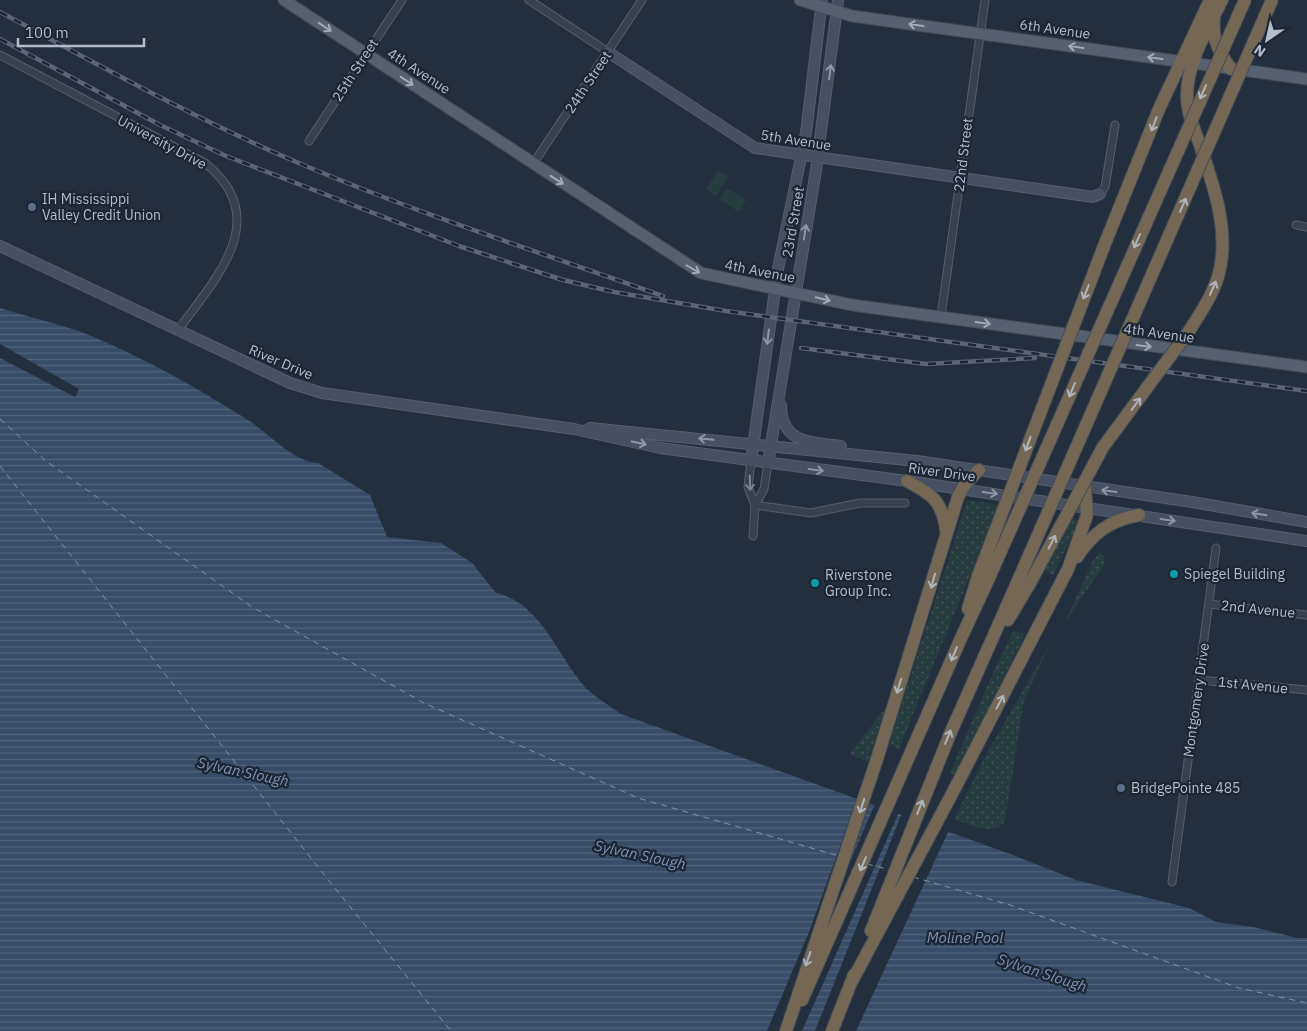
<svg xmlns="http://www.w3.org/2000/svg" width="1307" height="1031" viewBox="0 0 1307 1031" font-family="'IBM Plex Sans',sans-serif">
	<defs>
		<pattern id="grass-dots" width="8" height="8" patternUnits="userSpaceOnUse" patternTransform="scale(1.25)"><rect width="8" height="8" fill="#263c3f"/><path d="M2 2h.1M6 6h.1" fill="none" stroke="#435659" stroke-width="1.8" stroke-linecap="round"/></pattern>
		<pattern id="water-rules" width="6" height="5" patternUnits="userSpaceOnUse" patternTransform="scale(1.25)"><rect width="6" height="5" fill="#394c67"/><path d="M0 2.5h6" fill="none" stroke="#53647b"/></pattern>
	</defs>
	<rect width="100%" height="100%" fill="#242f3e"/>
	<path fill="url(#grass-dots)" d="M 967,500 L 999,505 L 899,749 L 889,744 Z
		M 1070,518 L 1078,520 L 1078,525 L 1053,575 L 1044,570 Z
		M 1100,553 L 1105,557 L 1104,565 L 1065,622 L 1093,561 Z
		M 1014,630 L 1025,634 L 1016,653 L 955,775 L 950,773 L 996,666 Z
		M 1050,644 L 1024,700 L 1005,821 C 993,837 969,824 954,819 L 988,751 Z
		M 882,712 L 884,712 L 868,762 L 850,754 Z"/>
	<path fill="#263c3f" d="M 718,170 L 728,177 L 716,196 L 706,189 Z
		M 727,188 L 746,200 L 739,212 L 719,199 Z"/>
	<path fill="url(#water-rules)" d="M 0,308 C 28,317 57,323 84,333 C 143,357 198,388 251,422 C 270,435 295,462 318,463 L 370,495 L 387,537 L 441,543 L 472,563 L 496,593 C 540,602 557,655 584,686 C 594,697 609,705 621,714 L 1013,855 L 1076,880 L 1189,908 L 1216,922 L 1253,927 L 1297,938 L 1307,938 L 1307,1031 L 0,1031 Z"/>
	<path fill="#242f3e" d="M 0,344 L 79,389 L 75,397 L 0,358 Z
		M 858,797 L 870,802 L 848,867 L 875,804 L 899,812 L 802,1031 L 767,1031 L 809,932 Z
		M 902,813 L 949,830 L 856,1031 L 815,1031 Z"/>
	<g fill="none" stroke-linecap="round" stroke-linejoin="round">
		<path stroke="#7c92b1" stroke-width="1" stroke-dasharray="6 5" stroke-linecap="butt" d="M 0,419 L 46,461 L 252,607 L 424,703 L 638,798 L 839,856
			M 0,466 L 330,882 L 451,1031
			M 867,864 L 890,870
			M 913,877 L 1010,905 L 1239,988 L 1307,1003"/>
		<g stroke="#565f6c" stroke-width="9">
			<path id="street" d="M 529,0 L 608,52
				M 0,55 L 205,163 C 274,218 216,278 178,330
				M 309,141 L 402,0
				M 533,164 L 642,0
				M 1100,194 L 1105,187 L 1115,125
				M 1296,225 L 1307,227
				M 942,309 L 985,0
				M 751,461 L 748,487 L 755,505
				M 755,505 L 811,513 L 860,503 L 905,503
				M 753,536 L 755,505 L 764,489 L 768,463
				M 1209,604 L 1307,615
				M 1199,680 L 1307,690
				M 1172,882 L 1216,548"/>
		</g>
		<g stroke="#565f6c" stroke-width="12">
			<path id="secondary" d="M 608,52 L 755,148 L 1093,197 L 1100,194
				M 0,246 L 290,383 L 322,393 L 574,429 L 660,448 L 907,481 L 1307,541
				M 781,405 C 781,444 812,442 841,446
				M 590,428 L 917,461 L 1192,502 L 1307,522
				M 751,461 L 778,269 L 806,133 L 822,0
				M 768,463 L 816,170 L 838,0"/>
		</g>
		<g stroke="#414a57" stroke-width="13">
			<path id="primary" d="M 284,0 L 701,273 L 852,305 L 1307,367
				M 800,0 L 852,16 L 1307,79"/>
		</g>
		<g stroke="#434c59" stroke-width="14">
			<path id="highway" d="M 1214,19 C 1212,40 1219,52 1231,69
				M 1104,246 L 1159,109 L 1210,0
				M 1189,331 C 1200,314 1212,296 1218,277 C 1230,236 1216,193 1203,154 C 1197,134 1187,117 1187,96 C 1187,62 1207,30 1222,0
				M 907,481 C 931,494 942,500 946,530
				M 1077,557 C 1093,533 1110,520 1139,515
				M 968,609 L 978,576
				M 1008,620 L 1029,585
				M 871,931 L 950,734 L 1017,583
				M 851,983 L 953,792 L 1068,569 L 1087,515 L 1085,487
				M 802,1000 L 962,636 L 989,578
				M 786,1031 L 877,759 L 958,497 L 965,484 L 979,470
				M 832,1031 L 854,975"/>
		</g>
		<use href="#street" stroke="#38414e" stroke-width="7"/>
		<use href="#secondary" stroke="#465061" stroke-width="10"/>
		<use href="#primary" stroke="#56606e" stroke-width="11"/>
		<use href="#highway" stroke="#746855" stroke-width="12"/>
		<g stroke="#5a6575" stroke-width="4.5">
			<path id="rail" d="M 0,12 C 99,65 197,120 301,164 C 419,214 542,253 663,296
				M 0,39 L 160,125 L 226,156 L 459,246 L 563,280 L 614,292 L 726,311 L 1307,391
				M 801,348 L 926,364 L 1035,358"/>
		</g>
		<use href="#rail" stroke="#1d2633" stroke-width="2.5" stroke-dasharray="8" stroke-linecap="butt"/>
		<g stroke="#434c59" stroke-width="14" stroke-linecap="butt">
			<path id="highway-bridge" d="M 978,576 L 1104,246
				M 989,578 L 1245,0
				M 1017,583 L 1272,0
				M 1029,585 L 1103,447 L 1189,331"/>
		</g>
		<use href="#highway-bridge" stroke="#746855" stroke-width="12"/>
	</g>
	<defs><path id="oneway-shaft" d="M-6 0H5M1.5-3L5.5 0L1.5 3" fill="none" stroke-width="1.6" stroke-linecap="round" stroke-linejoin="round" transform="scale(1.25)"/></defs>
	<g stroke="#a1aab7">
		<use href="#oneway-shaft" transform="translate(916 25) rotate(-172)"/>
		<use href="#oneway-shaft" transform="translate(325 27) rotate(34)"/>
		<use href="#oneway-shaft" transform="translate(1076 47) rotate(-172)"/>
		<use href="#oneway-shaft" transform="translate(1155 58) rotate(-172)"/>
		<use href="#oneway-shaft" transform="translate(407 81) rotate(33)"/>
		<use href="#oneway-shaft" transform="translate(557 180) rotate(33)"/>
		<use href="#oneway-shaft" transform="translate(693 269) rotate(30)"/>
		<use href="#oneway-shaft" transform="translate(823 299) rotate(14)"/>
		<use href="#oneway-shaft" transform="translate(983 323) rotate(8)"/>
		<use href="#oneway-shaft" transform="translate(1144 346) rotate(8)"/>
	</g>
	<g stroke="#8e96a5">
		<use href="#oneway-shaft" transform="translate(830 72) rotate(-83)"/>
		<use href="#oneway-shaft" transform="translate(805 232) rotate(-81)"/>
		<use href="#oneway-shaft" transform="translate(768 337) rotate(97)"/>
		<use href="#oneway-shaft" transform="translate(706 439) rotate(-174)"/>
		<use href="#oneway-shaft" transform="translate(639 443) rotate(12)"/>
		<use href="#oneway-shaft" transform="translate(816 470) rotate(8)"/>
		<use href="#oneway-shaft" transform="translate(1109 491) rotate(-172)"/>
		<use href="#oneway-shaft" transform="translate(990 493) rotate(8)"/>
		<use href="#oneway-shaft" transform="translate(1259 514) rotate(-170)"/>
		<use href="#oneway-shaft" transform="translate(1168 520) rotate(8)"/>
	</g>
	<g stroke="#aeb4bd">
		<use href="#oneway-shaft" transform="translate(1203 92) rotate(114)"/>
		<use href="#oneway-shaft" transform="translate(1154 124) rotate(111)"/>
		<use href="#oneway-shaft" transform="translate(1183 205) rotate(-66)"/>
		<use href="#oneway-shaft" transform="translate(1137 241) rotate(114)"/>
		<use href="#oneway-shaft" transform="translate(1213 288) rotate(-66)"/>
		<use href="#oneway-shaft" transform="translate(1086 292) rotate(111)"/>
		<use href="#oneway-shaft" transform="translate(1072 390) rotate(113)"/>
		<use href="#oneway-shaft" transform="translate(1136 404) rotate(-53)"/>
		<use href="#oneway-shaft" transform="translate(1028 444) rotate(110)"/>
		<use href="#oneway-shaft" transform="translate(1052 542) rotate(-62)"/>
		<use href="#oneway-shaft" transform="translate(933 581) rotate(106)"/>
		<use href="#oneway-shaft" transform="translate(954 654) rotate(113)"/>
		<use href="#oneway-shaft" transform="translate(899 686) rotate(107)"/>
		<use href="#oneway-shaft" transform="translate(1000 702) rotate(-62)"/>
		<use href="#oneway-shaft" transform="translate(948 737) rotate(-67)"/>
		<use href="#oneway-shaft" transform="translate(862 806) rotate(108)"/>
		<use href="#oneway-shaft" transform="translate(920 807) rotate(-69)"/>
		<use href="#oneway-shaft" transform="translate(863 864) rotate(113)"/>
		<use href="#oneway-shaft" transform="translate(808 959) rotate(109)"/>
	</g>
	<use stroke="#7c8592" href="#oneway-shaft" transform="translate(750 483) rotate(88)"/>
	<g fill="#5c6f8a" stroke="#1d2633" stroke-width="2">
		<circle cx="32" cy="207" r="5"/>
		<circle cx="1121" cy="788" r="5"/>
	</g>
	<g fill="#0f9aa8" stroke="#1d2633" stroke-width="2">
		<circle cx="1174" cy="574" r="5"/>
		<circle cx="815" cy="583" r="5"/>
	</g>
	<g text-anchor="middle" stroke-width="4.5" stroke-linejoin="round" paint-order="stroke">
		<g font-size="14" fill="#b4bcc9" stroke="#1d2633">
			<text transform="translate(1055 29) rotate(8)" y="5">6th Avenue</text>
			<text transform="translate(355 70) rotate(-57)" y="5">25th Street</text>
			<text transform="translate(419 71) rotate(33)" y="5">4th Avenue</text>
			<text transform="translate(588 82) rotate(-56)" y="5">24th Street</text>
			<text transform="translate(796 140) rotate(9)" y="5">5th Avenue</text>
			<text transform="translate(162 142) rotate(28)" y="5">University Drive</text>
			<text transform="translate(963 155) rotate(-83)" y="5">22nd Street</text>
			<text transform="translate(793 222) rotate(-80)" y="5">23rd Street</text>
			<text transform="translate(760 271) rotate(11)" y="5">4th Avenue</text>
			<text transform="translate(1159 333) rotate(8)" y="5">4th Avenue</text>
			<text transform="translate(281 362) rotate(23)" y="5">River Drive</text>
			<text transform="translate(942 472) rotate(8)" y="5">River Drive</text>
			<text transform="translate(1258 609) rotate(6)" y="5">2nd Avenue</text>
			<text transform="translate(1253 685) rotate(6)" y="5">1st Avenue</text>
			<text transform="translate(1196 700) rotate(-82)" y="5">Montgomery Drive</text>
		</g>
		<g font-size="14" fill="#b4bcc9" stroke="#1d2633" text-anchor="start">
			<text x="42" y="204">IH Mississippi<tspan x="42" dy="16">Valley Credit Union</tspan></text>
			<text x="1184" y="579">Spiegel Building</text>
			<text x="825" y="580">Riverstone<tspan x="825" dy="16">Group Inc.</tspan></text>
			<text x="1131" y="793">BridgePointe 485</text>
		</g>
		<g font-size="15" font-style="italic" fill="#7c92b1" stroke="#1d2633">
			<text transform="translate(243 772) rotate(12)" y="5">Sylvan Slough</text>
			<text transform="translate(640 855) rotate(12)" y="5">Sylvan Slough</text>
			<text x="965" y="943">Moline Pool</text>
			<text transform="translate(1042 973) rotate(18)" y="5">Sylvan Slough</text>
		</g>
	</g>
	<g transform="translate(1267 40) rotate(214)" stroke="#1d2633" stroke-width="4" paint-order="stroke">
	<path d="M0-4L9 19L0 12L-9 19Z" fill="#b4bcc9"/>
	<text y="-8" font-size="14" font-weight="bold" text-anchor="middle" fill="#b4bcc9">N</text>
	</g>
	<path d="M18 38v8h126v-8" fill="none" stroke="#b4bcc9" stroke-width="2.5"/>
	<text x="25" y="38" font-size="15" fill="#b4bcc9" stroke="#1d2633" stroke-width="4" paint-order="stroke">100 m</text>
</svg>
